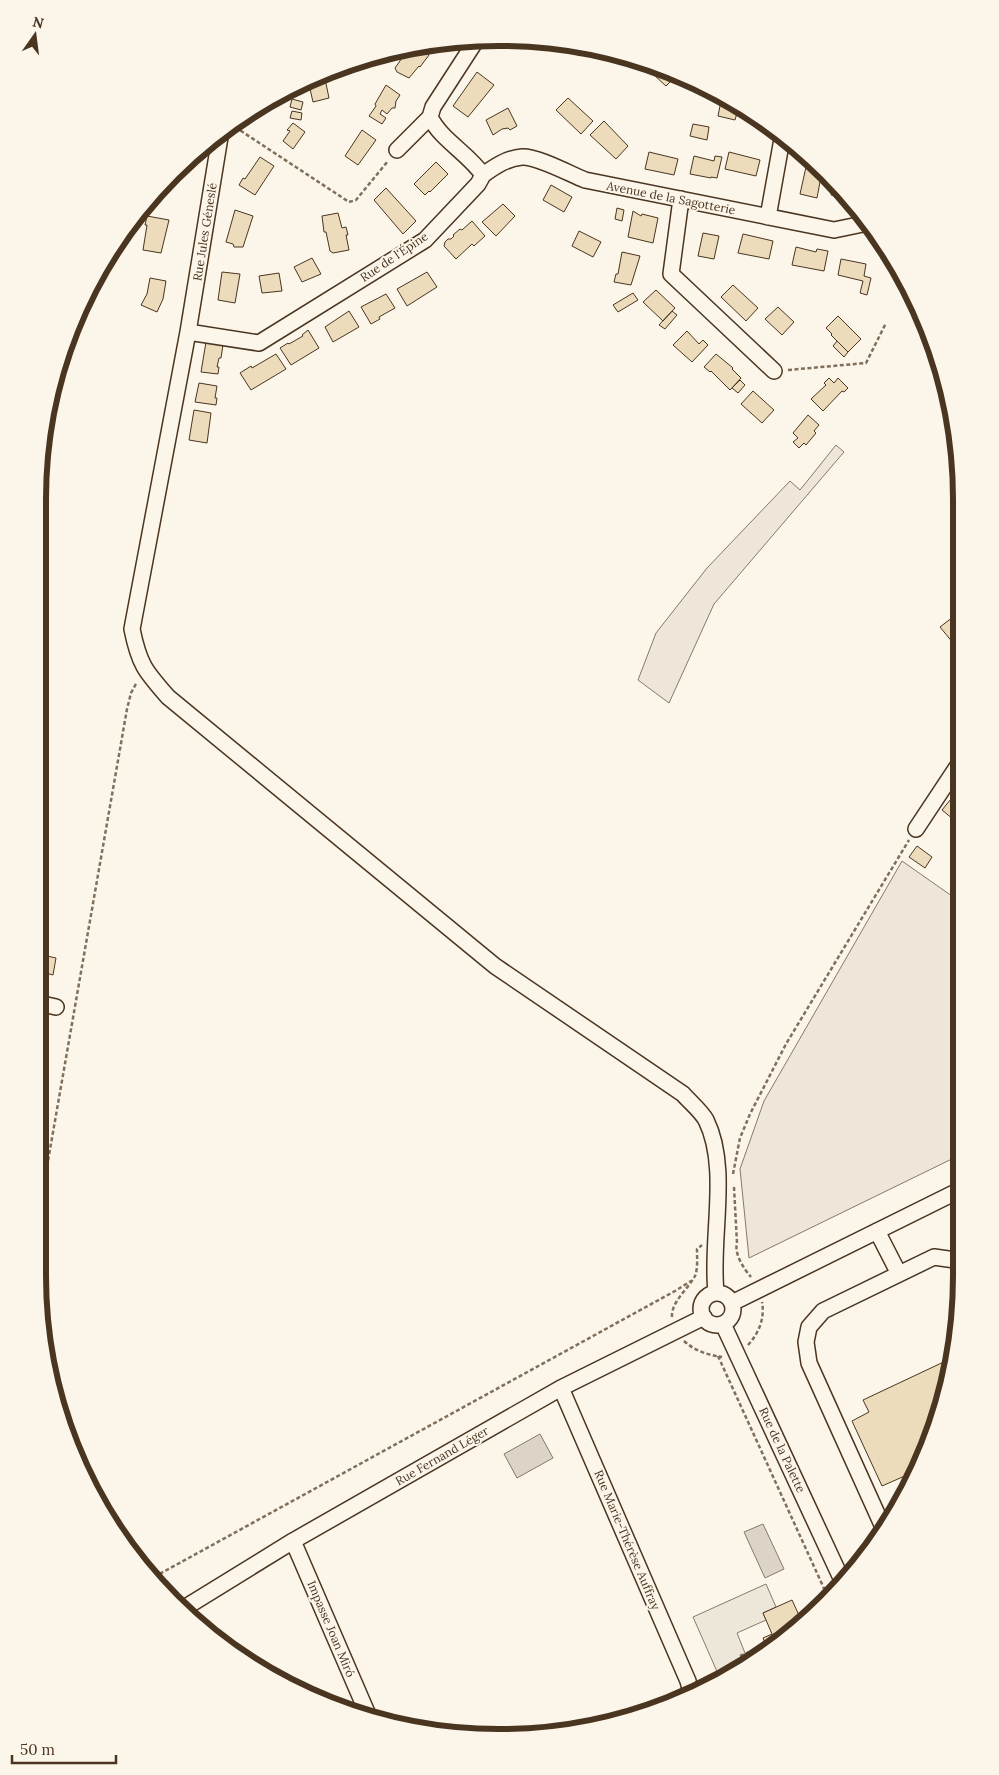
<svg xmlns="http://www.w3.org/2000/svg" width="999" height="1775" viewBox="0 0 999 1775" font-family="Lora,serif">
	<rect width="100%" height="100%" fill="#fbf6e9"/>
	<path fill="#ede6d9" stroke="#887966" d="M 836,445 L 844,452 L 714,604 L 669,703 L 638,680 L 656,633 L 707,568 L 790,481 L 800,490 Z
		M 902,861 L 959,901 L 960,1155 L 749,1258 L 740,1169 L 764,1101 Z"/>
	<path fill="#ede7d9" stroke="#887966" d="M 766,1584 L 776,1607 L 763,1613 L 766,1620 L 737,1633 L 747,1658 L 719,1676 L 693,1617 Z"/>
	<path fill="#dcd4c6" stroke="#887966" d="M 540,1434 L 553,1458 L 517,1478 L 504,1454 Z
		M 763,1524 L 784,1569 L 765,1578 L 744,1532 Z"/>
	<path fill="#ecdcbc" stroke="#4a3520" d="M 562,42 L 586,48 L 579,56 Z
		M 418,47 L 429,55 L 420,67 L 419,66 L 409,78 L 397,72 L 395,68 L 409,48 Z
		M 661,68 L 677,75 L 666,86 L 654,75 Z
		M 477,72 L 494,85 L 468,117 L 453,106 Z
		M 324,74 L 329,98 L 313,102 L 308,80 Z
		M 386,85 L 400,95 L 396,101 L 395,108 L 392,108 L 387,114 L 382,110 L 380,114 L 386,118 L 382,124 L 369,116 L 376,106 L 375,104 Z
		M 722,96 L 739,106 L 735,120 L 718,116 Z
		M 568,98 L 593,121 L 581,134 L 556,110 Z
		M 292,99 L 303,102 L 301,110 L 290,107 Z
		M 508,108 L 517,126 L 510,130 L 508,128 L 502,129 L 493,135 L 486,120 Z
		M 292,111 L 302,113 L 301,120 L 290,118 Z
		M 604,121 L 628,146 L 616,159 L 590,135 Z
		M 293,123 L 305,132 L 293,149 L 283,141 L 290,131 L 287,130 Z
		M 693,124 L 709,127 L 707,140 L 690,136 Z
		M 362,130 L 376,140 L 358,165 L 345,156 Z
		M 649,152 L 678,159 L 674,175 L 645,169 Z
		M 729,152 L 760,160 L 756,176 L 725,169 Z
		M 694,156 L 714,161 L 715,156 L 722,157 L 717,178 L 711,177 L 711,178 L 690,174 Z
		M 260,157 L 274,166 L 255,195 L 239,185 L 243,178 L 245,179 Z
		M 436,162 L 448,174 L 430,192 L 429,191 L 425,195 L 414,184 Z
		M 806,167 L 822,171 L 817,198 L 800,194 Z
		M 834,182 L 845,196 L 831,195 Z
		M 551,185 L 572,197 L 564,212 L 543,200 Z
		M 160,188 L 157,203 L 148,201 L 152,195 Z
		M 386,188 L 416,221 L 403,234 L 374,200 Z
		M 503,204 L 515,216 L 496,236 L 482,222 Z
		M 617,208 L 624,210 L 622,221 L 615,219 Z
		M 235,210 L 253,216 L 243,247 L 234,247 L 233,244 L 226,242 Z
		M 633,211 L 641,216 L 642,214 L 658,218 L 653,243 L 628,237 Z
		M 338,213 L 342,228 L 346,227 L 348,235 L 346,235 L 349,250 L 333,253 L 330,251 L 326,232 L 324,232 L 322,216 Z
		M 147,216 L 169,220 L 161,253 L 143,250 L 147,225 L 145,225 Z
		M 472,221 L 485,236 L 474,246 L 472,244 L 456,259 L 444,246 L 445,242 L 448,239 L 451,239 L 454,236 L 453,235 L 460,229 L 462,230 Z
		M 579,231 L 601,242 L 593,257 L 572,246 Z
		M 703,233 L 719,236 L 714,259 L 698,256 Z
		M 743,234 L 773,241 L 769,259 L 738,253 Z
		M 796,247 L 816,252 L 817,249 L 828,251 L 824,271 L 792,265 Z
		M 622,252 L 640,256 L 631,285 L 614,282 L 616,274 L 618,274 Z
		M 312,258 L 321,274 L 302,282 L 294,267 Z
		M 841,259 L 866,264 L 864,276 L 871,278 L 867,295 L 860,293 L 863,281 L 838,275 Z
		M 222,272 L 240,274 L 235,303 L 218,300 Z
		M 427,272 L 437,287 L 407,306 L 397,289 Z
		M 279,273 L 282,291 L 262,293 L 259,276 Z
		M 150,278 L 166,281 L 163,299 L 157,312 L 141,305 L 147,294 Z
		M 733,285 L 758,308 L 746,321 L 721,297 Z
		M 656,290 L 675,308 L 663,321 L 643,302 Z
		M 633,293 L 638,300 L 618,312 L 613,305 Z
		M 386,294 L 395,308 L 379,317 L 380,319 L 371,324 L 361,307 Z
		M 778,307 L 794,322 L 782,335 L 765,319 Z
		M 349,311 L 359,327 L 333,342 L 325,327 Z
		M 672,311 L 677,315 L 665,329 L 659,325 Z
		M 838,316 L 861,339 L 848,352 L 831,335 L 832,334 L 826,328 Z
		M 308,330 L 319,348 L 291,365 L 280,348 L 288,343 L 289,344 L 303,336 L 302,335 Z
		M 687,331 L 699,344 L 703,340 L 708,345 L 692,362 L 673,345 Z
		M 837,341 L 848,352 L 844,357 L 833,346 Z
		M 206,342 L 223,345 L 221,358 L 219,358 L 217,367 L 219,367 L 218,374 L 201,372 Z
		M 276,354 L 286,369 L 251,390 L 240,373 L 251,366 L 252,368 Z
		M 716,354 L 733,368 L 732,369 L 741,378 L 730,390 L 711,371 L 710,372 L 704,367 Z
		M 829,378 L 834,383 L 838,378 L 848,388 L 844,392 L 842,391 L 823,411 L 811,399 L 826,385 L 824,383 Z
		M 740,380 L 745,385 L 738,393 L 732,388 Z
		M 199,383 L 217,386 L 215,398 L 217,398 L 216,405 L 195,402 Z
		M 753,391 L 774,410 L 762,423 L 741,404 Z
		M 194,410 L 211,413 L 207,443 L 189,440 Z
		M 808,415 L 819,425 L 814,431 L 816,433 L 806,445 L 804,443 L 799,448 L 793,442 L 798,438 L 793,433 Z
		M 953,617 L 958,623 L 958,649 L 940,627 Z
		M 955,794 L 959,798 L 959,824 L 942,810 Z
		M 917,846 L 932,857 L 925,868 L 909,857 Z
		M 38,954 L 56,958 L 53,975 L 38,971 Z
		M 950,1359 L 937,1424 L 916,1471 L 882,1486 L 852,1421 L 869,1412 L 863,1400 Z
		M 792,1600 L 803,1624 L 766,1646 L 763,1638 L 772,1634 L 763,1613 Z"/>
	<g fill="none" stroke-linecap="round" stroke-linejoin="round">
		<g stroke="#4a3520" stroke-width="18">
			<path id="minor" d="M 221,131 L 188,332 L 132,629 C 139,664 145,671 168,697 L 495,966 L 683,1094 C 690,1102 701,1111 706,1120 C 730,1168 710,1239 716,1292
				M 397,150 L 430,117
				M 483,175 C 494,167 507,158 522,157 C 537,156 570,174 585,180 L 834,230 L 863,224 L 866,222
				M 681,199 L 671,274 L 774,371
				M 768,217 L 782,139
				M 188,332 L 259,343 L 425,240 L 478,184 L 483,175 C 468,153 441,140 430,117 L 433,107 L 477,39
				M 916,829 L 959,764
				M 38,1003 L 56,1007
				M 877,1231 L 899,1274
				M701 1309a16 16 0 1 1 32 0a16 16 0 1 1-32 0Z
				M 732,1303 L 960,1190
				M 723,1324 L 841,1578
				M 561,1388 L 688,1681 L 691,1693
				M 883,1527 L 809,1363 L 806,1342 L 809,1327 L 823,1311 L 934,1257 L 955,1260 L 960,1265
				M 293,1541 L 369,1717
				M 186,1607 L 293,1541 L 561,1388 L 704,1317"/>
		</g>
		<path stroke="#7f6f5c" stroke-width="2.5" stroke-dasharray="4 2.5" stroke-linecap="butt" d="M 235,127 L 349,202 L 356,200 L 388,161
			M 788,370 L 866,363 L 886,323
			M 733,1174 L 740,1138 L 750,1114 L 786,1044 L 909,840
			M 734,1187 L 737,1243 C 734,1254 744,1269 751,1277
			M 38,1218 L 127,709 L 131,693 L 137,682
			M 672,1317 C 671,1302 688,1289 695,1276 C 698,1269 697,1257 697,1249 L 702,1245
			M 684,1341 C 695,1351 708,1355 722,1357
			M 748,1345 C 759,1333 765,1318 762,1302
			M 718,1356 L 827,1595
			M 154,1577 L 675,1291 L 691,1281
			M 740,1656 L 766,1645"/>
		<use href="#minor" stroke="#fbf6e9" stroke-width="15"/>
	</g>
	<g text-anchor="middle" stroke-width="4" stroke-linejoin="round" paint-order="stroke">
		<g font-size="12" fill="#4a3520" stroke="#fbf6e9">
			<text transform="translate(671 198) rotate(11)" y="4">Avenue de la Sagotterie</text>
			<text transform="translate(205 232) rotate(-81)" y="4">Rue Jules Géneslé</text>
			<text transform="translate(394 257) rotate(-34)" y="4">Rue de l'Épine</text>
			<text transform="translate(782 1450) rotate(65)" y="4">Rue de la Palette</text>
			<text transform="translate(442 1456) rotate(-30)" y="4">Rue Fernand Léger</text>
			<text transform="translate(627 1540) rotate(67)" y="4">Rue Marie-Thérèse Auffray</text>
			<text transform="translate(331 1629) rotate(67)" y="4">Impasse Joan Miró</text>
		</g>
	</g>
	<path d="M0 0H999V1775H0ZM499 46H500A453 453 0 0 1 953 499V1276A453 453 0 0 1 500 1729H499A453 453 0 0 1 46 1276V499A453 453 0 0 1 499 46Z" fill="#fbf6e9" fill-rule="evenodd"/>
	<path fill="none" stroke="#4a3520" stroke-width="6" d="M499 46H500A453 453 0 0 1 953 499V1276A453 453 0 0 1 500 1729H499A453 453 0 0 1 46 1276V499A453 453 0 0 1 499 46Z"/>
	<g transform="translate(35 35) rotate(14)" stroke="#fbf6e9" stroke-width="4" paint-order="stroke">
	<path d="M0-4L9 19L0 12L-9 19Z" fill="#4a3520"/>
	<text y="-8" font-size="14" font-weight="bold" text-anchor="middle" fill="#4a3520">N</text>
	</g>
	<path d="M12 1755v8h104v-8" fill="none" stroke="#4a3520" stroke-width="2.5"/>
	<text x="20" y="1755" font-size="15" fill="#4a3520" stroke="#fbf6e9" stroke-width="4" paint-order="stroke">50 m</text>
</svg>
